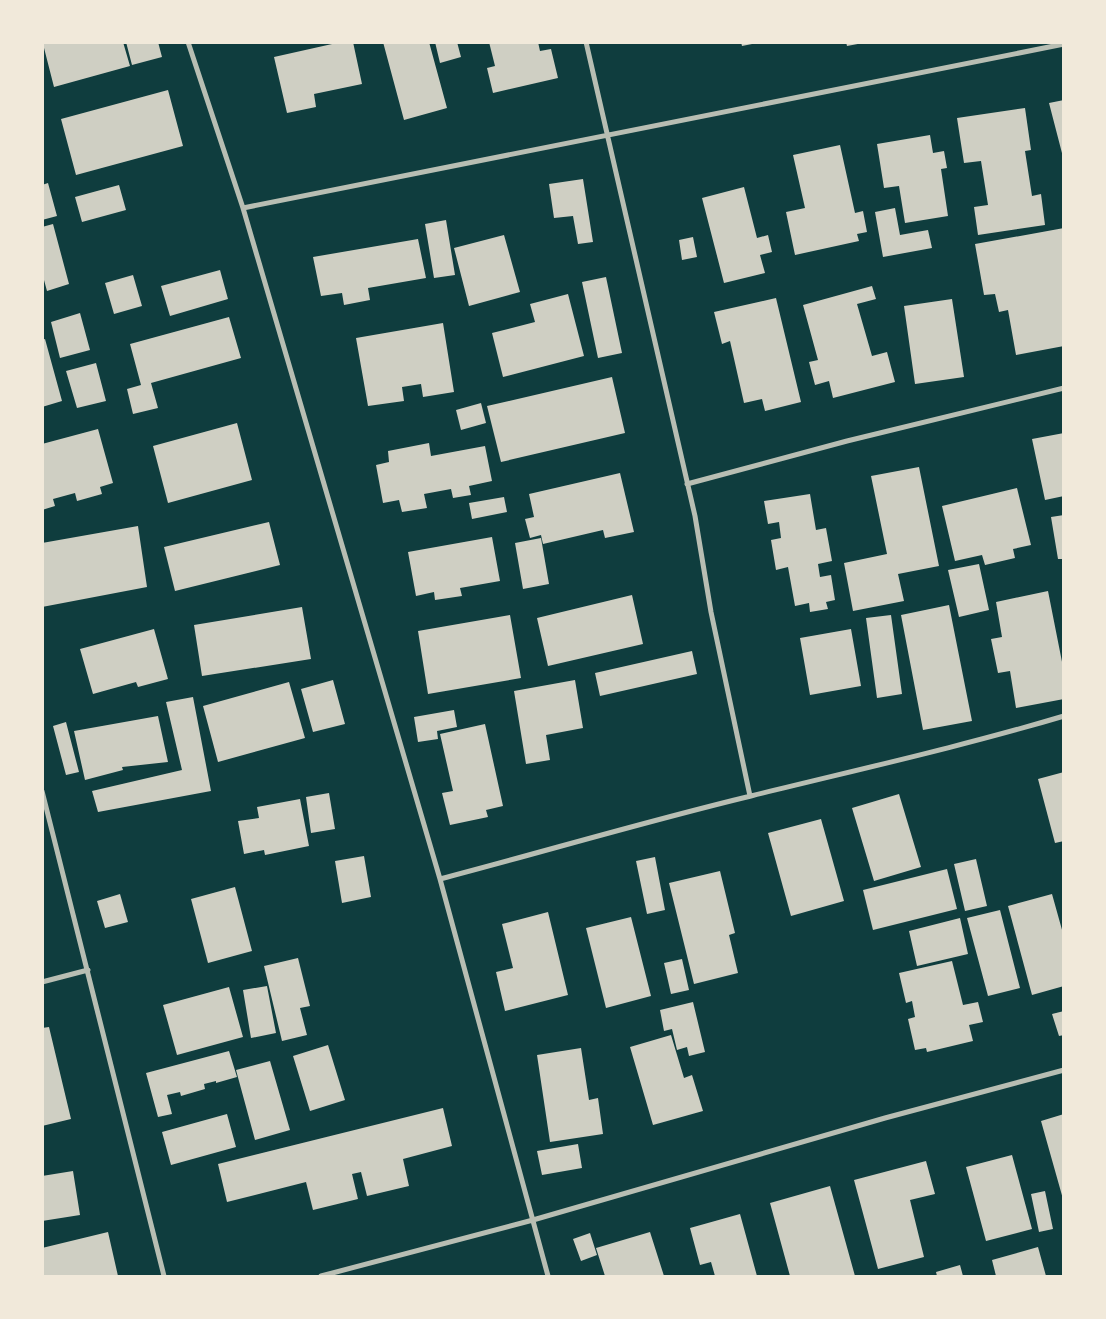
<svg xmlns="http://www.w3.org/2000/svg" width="1106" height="1319" viewBox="0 0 1106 1319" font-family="'Public Sans',sans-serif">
	<rect width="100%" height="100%" fill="#0f3d3e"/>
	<path fill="#cfcfc3" d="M 48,42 L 123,42 L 130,66 L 54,87 L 43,44 Z
		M 126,42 L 158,42 L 162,57 L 132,65 Z
		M 341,42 L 353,42 L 362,84 L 314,94 L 316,107 L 287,113 L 274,57 Z
		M 383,42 L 429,42 L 447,108 L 404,120 Z
		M 435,42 L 457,42 L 461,57 L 440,63 Z
		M 489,42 L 538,42 L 540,51 L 551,49 L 558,78 L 493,93 L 487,68 L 495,66 Z
		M 741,42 L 757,42 L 757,43 L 742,46 Z
		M 846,42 L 863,42 L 863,43 L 847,46 Z
		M 168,90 L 183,146 L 76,175 L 61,119 Z
		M 1064,100 L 1064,156 L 1063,157 L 1049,103 Z
		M 1025,108 L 1031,150 L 1025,151 L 1032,196 L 1041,194 L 1045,225 L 978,235 L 974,207 L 988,205 L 981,161 L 964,163 L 957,118 Z
		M 930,135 L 933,153 L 944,151 L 947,168 L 941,169 L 948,216 L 905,223 L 899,186 L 884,188 L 877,144 Z
		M 840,145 L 855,213 L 863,211 L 867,232 L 857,234 L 859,241 L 795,255 L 786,212 L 805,208 L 793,155 Z
		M 583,179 L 593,242 L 578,244 L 573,216 L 554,218 L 549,184 Z
		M 48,183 L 57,216 L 42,220 L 42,185 Z
		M 119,185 L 126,210 L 82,222 L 75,197 Z
		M 744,187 L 757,238 L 768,235 L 772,252 L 760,255 L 765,273 L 724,283 L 702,198 Z
		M 895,208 L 900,235 L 928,230 L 932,248 L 883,257 L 875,212 Z
		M 446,220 L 455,275 L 434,278 L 425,224 Z
		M 53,224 L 69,284 L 47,291 L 44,280 L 42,280 L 42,227 Z
		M 1064,228 L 1064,346 L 1016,355 L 1008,310 L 999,312 L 995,294 L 984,295 L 975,244 Z
		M 504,235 L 520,292 L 469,306 L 454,248 Z
		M 693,237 L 697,257 L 682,260 L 679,240 Z
		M 418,239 L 426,278 L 368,288 L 370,300 L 344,305 L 342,293 L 321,296 L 313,257 Z
		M 220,270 L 228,299 L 170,316 L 161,286 Z
		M 133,275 L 142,306 L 114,314 L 105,283 Z
		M 606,277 L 622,353 L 598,358 L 582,282 Z
		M 872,286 L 876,299 L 857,304 L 872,356 L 887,352 L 895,382 L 833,398 L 829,381 L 815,385 L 809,362 L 818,360 L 803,305 Z
		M 568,294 L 584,356 L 503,377 L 492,333 L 535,322 L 530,304 Z
		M 776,298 L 801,402 L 765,411 L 762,399 L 744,403 L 730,341 L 722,344 L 714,312 Z
		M 952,299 L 964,377 L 915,384 L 904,306 Z
		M 80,313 L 90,350 L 60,358 L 51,322 Z
		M 229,317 L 241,358 L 151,383 L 158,408 L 133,414 L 127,389 L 141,385 L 130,344 Z
		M 443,323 L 454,392 L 423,397 L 421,384 L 402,387 L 404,401 L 368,406 L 356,338 Z
		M 45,339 L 62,401 L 42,407 L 42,340 Z
		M 96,363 L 106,401 L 77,408 L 66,371 Z
		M 612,377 L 625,433 L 501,462 L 487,406 Z
		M 481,403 L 486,423 L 461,430 L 456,410 Z
		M 237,423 L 252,480 L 168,503 L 153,446 Z
		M 98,429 L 113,483 L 100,487 L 102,494 L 77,501 L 75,493 L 53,499 L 55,506 L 42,510 L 42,444 Z
		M 1064,433 L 1064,496 L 1045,500 L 1032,439 Z
		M 429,443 L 431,456 L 485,446 L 492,481 L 469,486 L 471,495 L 453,498 L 451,489 L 424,494 L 427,508 L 402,512 L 399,500 L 383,503 L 376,465 L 389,462 L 388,451 Z
		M 919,467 L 939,566 L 898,574 L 904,601 L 853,611 L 844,563 L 887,554 L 871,476 Z
		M 620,473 L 634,532 L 605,538 L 603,530 L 543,544 L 541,535 L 530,538 L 525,519 L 534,517 L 529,494 Z
		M 1017,488 L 1031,545 L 1013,549 L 1015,558 L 985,565 L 982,555 L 955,561 L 942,506 Z
		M 810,494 L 816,530 L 826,528 L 832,561 L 818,564 L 820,577 L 831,575 L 835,600 L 826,602 L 828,609 L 810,612 L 809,603 L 795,606 L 788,567 L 776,570 L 771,540 L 781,538 L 779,522 L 768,524 L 764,501 Z
		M 504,497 L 507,512 L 472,519 L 469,503 Z
		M 1064,515 L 1064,559 L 1058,559 L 1051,517 Z
		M 269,522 L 280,565 L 175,591 L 164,547 Z
		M 138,526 L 147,587 L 42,607 L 42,543 Z
		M 492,537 L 500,581 L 460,588 L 462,596 L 435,600 L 434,592 L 416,596 L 408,552 Z
		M 541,538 L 549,584 L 523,589 L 515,543 Z
		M 979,564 L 989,610 L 959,617 L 948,570 Z
		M 1048,591 L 1064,672 L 1064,699 L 1016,708 L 1010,671 L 998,673 L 991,639 L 1002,637 L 996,602 Z
		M 632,595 L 643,644 L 548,666 L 537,618 Z
		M 949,605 L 972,721 L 923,730 L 901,615 Z
		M 302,607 L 311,659 L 202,676 L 194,625 Z
		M 510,615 L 521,678 L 428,694 L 418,631 Z
		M 891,615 L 902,694 L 877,698 L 866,618 Z
		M 154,629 L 168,679 L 138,687 L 136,682 L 93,694 L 80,649 Z
		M 851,629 L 861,686 L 810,695 L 800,638 Z
		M 692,651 L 697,674 L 600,696 L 595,673 Z
		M 333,680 L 345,724 L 313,732 L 301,689 Z
		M 575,680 L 583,728 L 546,735 L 550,760 L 526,764 L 514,691 Z
		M 289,682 L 305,738 L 218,762 L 203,706 Z
		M 193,697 L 211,791 L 98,812 L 92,791 L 182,770 L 166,702 Z
		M 454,710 L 457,727 L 437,731 L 438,739 L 418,742 L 414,717 Z
		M 158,716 L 168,762 L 122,767 L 123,770 L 85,780 L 74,731 Z
		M 66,722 L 79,772 L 66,775 L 53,726 Z
		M 485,724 L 503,806 L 486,810 L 488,817 L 450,825 L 442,793 L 453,791 L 440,734 Z
		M 1064,772 L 1064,841 L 1055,843 L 1038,779 Z
		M 329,793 L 335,829 L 311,833 L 306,797 Z
		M 899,794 L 921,867 L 874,881 L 852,808 Z
		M 300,799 L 309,846 L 265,855 L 264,850 L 244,854 L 238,821 L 259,818 L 257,807 Z
		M 821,819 L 844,901 L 791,916 L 768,833 Z
		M 364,856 L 371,897 L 342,903 L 335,861 Z
		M 655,857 L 665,910 L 647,914 L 636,861 Z
		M 976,859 L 987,906 L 965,911 L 954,864 Z
		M 947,869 L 957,909 L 873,930 L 863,890 Z
		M 720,871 L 735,933 L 729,935 L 738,973 L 694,984 L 669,883 Z
		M 235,887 L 252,951 L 208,963 L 191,899 Z
		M 120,894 L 128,922 L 105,928 L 97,901 Z
		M 1052,894 L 1064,937 L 1064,986 L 1032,995 L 1008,906 Z
		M 1000,910 L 1020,988 L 988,996 L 967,918 Z
		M 548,912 L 568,995 L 505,1011 L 496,972 L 513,968 L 502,924 Z
		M 631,917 L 651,996 L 606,1008 L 586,928 Z
		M 960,918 L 968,954 L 917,966 L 909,931 Z
		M 298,958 L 310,1006 L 300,1008 L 307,1035 L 282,1041 L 264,966 Z
		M 682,959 L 689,990 L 671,994 L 664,963 Z
		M 952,961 L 963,1005 L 978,1002 L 983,1022 L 969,1025 L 973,1041 L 927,1052 L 926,1048 L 915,1050 L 908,1019 L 915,1017 L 912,1001 L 906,1003 L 899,973 Z
		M 267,986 L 276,1033 L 251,1038 L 243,990 Z
		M 229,987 L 243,1037 L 177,1055 L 163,1005 Z
		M 693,1002 L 705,1052 L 689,1056 L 687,1047 L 677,1050 L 672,1029 L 664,1031 L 660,1010 Z
		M 1064,1011 L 1064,1035 L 1059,1036 L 1052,1014 Z
		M 49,1027 L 71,1119 L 42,1126 L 42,1028 Z
		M 671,1035 L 684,1078 L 692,1075 L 703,1111 L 653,1125 L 630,1047 Z
		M 328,1045 L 345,1100 L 310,1111 L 293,1056 Z
		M 581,1048 L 589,1100 L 598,1098 L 603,1134 L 550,1142 L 537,1055 Z
		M 229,1051 L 237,1077 L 216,1083 L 216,1081 L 204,1084 L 205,1089 L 181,1096 L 180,1092 L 167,1095 L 172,1114 L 158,1117 L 146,1073 Z
		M 270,1061 L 290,1130 L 255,1140 L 236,1070 Z
		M 443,1108 L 452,1146 L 403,1159 L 409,1186 L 367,1196 L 361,1172 L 352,1174 L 358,1199 L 313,1210 L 306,1182 L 227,1202 L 218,1164 Z
		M 227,1114 L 236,1147 L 171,1165 L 162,1132 Z
		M 1064,1114 L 1064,1198 L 1063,1199 L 1041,1121 Z
		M 578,1144 L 582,1168 L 542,1175 L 537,1151 Z
		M 1012,1155 L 1032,1229 L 986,1241 L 966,1167 Z
		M 926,1161 L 935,1194 L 910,1200 L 924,1257 L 878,1269 L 854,1180 Z
		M 73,1171 L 80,1215 L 42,1221 L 42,1176 Z
		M 830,1186 L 855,1276 L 790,1276 L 770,1203 Z
		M 1045,1191 L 1053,1229 L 1039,1232 L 1031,1194 Z
		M 740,1214 L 757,1276 L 715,1276 L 711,1262 L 700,1265 L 690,1228 Z
		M 108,1232 L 118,1276 L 42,1276 L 42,1248 Z
		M 650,1232 L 664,1276 L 605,1276 L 596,1248 Z
		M 590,1233 L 597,1255 L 581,1261 L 573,1239 Z
		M 1038,1247 L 1046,1276 L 996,1276 L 992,1260 Z
		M 960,1265 L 963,1276 L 937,1276 L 936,1272 Z"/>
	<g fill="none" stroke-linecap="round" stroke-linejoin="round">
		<path stroke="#b8beb3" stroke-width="5" d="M 188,42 L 243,208 L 440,879 L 548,1276
			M 586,42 L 695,516 L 711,612 L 750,796
			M 243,208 L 1064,44
			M 687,484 L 847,441 L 1064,388
			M 42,791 L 164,1276
			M 440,879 C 543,852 647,821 751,796 C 856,770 960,747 1064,716
			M 42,982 L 88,970
			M 321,1276 L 533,1220 L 885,1118 L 1064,1070"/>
	</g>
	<rect width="1106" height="1319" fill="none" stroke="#f1e9da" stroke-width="88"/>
</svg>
